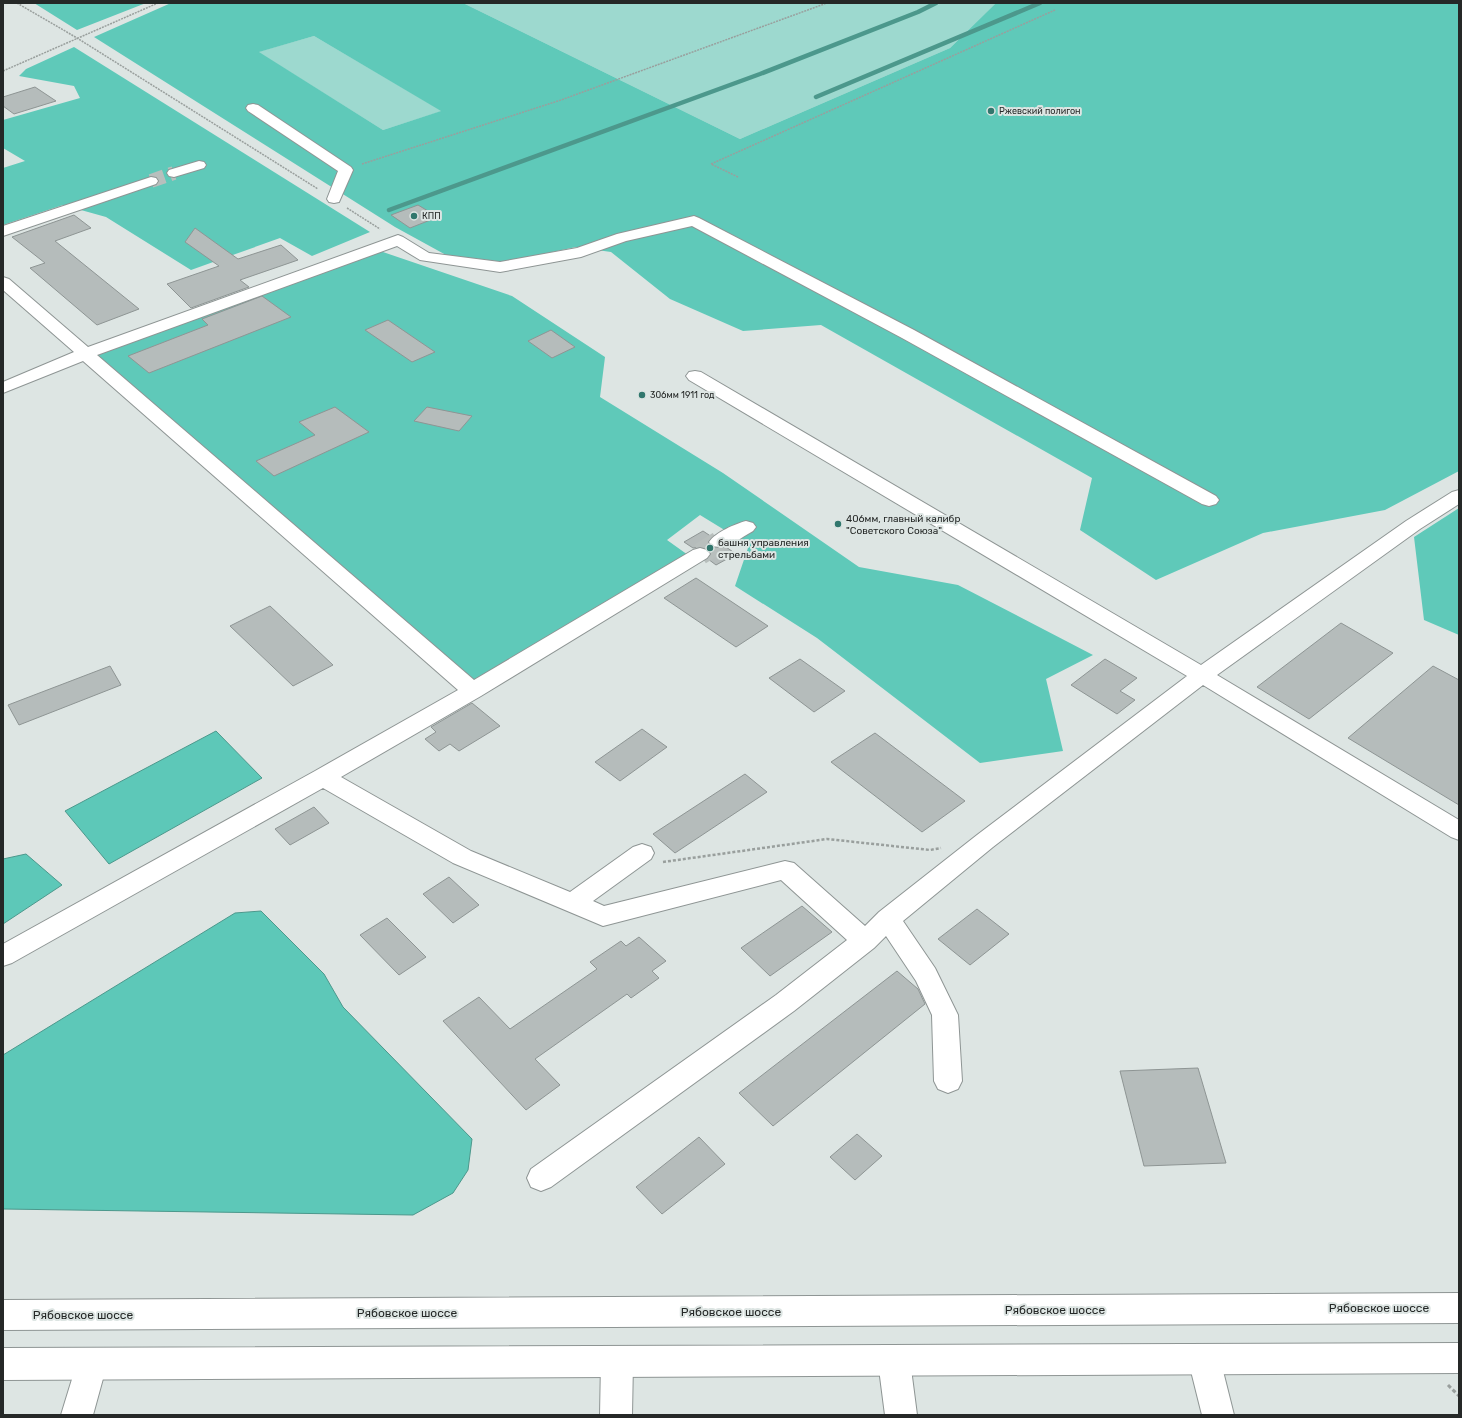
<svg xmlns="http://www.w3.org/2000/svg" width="1462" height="1418" viewBox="0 0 1462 1418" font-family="Rubik,sans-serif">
	<rect width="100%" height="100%" fill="#dde5e3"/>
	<path fill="#9dd9cf" d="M 463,3 L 996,3 L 950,48 L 740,139 Z
		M 314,36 L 442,111 L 383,130 L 258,52 Z"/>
	<path fill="#5fc9b9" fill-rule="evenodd" d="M 34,3 L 146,3 L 77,30 Z
		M 171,3 L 463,3 L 740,139 L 950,48 L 996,3 L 1459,3 L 1459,471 L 1385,510 L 1263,533 L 1156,580 L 1080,530 L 1092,478 L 821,325 L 743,331 L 670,299 L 611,252 L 576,247 L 505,262 L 446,255 L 395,227 L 94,37 ZM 314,36 L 441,111 L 383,130 L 259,52 Z
		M 74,47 L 370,232 L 312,256 L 280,238 L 191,270 L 106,217 L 63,205 L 3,225 L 3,168 L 25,161 L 3,148 L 3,120 L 80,98 L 74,86 L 19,76 L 26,69 Z
		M 380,251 L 512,296 L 605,357 L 600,397 L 723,473 L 859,567 L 958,585 L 1093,655 L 1046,679 L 1063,751 L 980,763 L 817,638 L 735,586 L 749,545 L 700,515 L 667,540 L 688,555 L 474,684 L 93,354 Z
		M 1459,508 L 1459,635 L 1424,620 L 1414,537 Z"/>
	<path fill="#5dc8b8" stroke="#4c988c" d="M 216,731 L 262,778 L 109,864 L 65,811 Z
		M 26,854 L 62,885 L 3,924 L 3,859 Z
		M 261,911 L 324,974 L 343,1007 L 472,1139 L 468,1170 L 453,1193 L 413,1215 L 3,1209 L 3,1055 L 235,913 Z"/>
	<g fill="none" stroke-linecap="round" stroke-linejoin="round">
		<path stroke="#4c988c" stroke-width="4.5" d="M 816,97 L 1040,3
			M 389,210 L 760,74 L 918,12 L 936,3"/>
	</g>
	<path fill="#b5bcbb" stroke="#8e9594" d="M 35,87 L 56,101 L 14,114 L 3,106 L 3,97 Z
		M 418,205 L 438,217 L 410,228 L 391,215 Z
		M 74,215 L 91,228 L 55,241 L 139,309 L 97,325 L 30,268 L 45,263 L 12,237 Z
		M 195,228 L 238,259 L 281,245 L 298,260 L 240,280 L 249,287 L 191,308 L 167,284 L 219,266 L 185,242 Z
		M 262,296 L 291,317 L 149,373 L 128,356 L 208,325 L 202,319 Z
		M 388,320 L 435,352 L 412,362 L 365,330 Z
		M 551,330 L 575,347 L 552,358 L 528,341 Z
		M 335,407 L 369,432 L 274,476 L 256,461 L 315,435 L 299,422 Z
		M 427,407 L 472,416 L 459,431 L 414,421 Z
		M 703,531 L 712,537 L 708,542 L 711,547 L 718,548 L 726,547 L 736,554 L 716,565 L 708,559 L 712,554 L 708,549 L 700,547 L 693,548 L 684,542 Z
		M 696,578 L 768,626 L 736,647 L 664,598 Z
		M 270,606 L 333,665 L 293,686 L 230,626 Z
		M 1341,623 L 1393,653 L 1309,719 L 1257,687 Z
		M 800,659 L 845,691 L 814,712 L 769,678 Z
		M 1105,659 L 1137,678 L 1120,691 L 1135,700 L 1117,714 L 1071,685 Z
		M 110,666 L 121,685 L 19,725 L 8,705 Z
		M 1433,666 L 1459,680 L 1459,805 L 1348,738 Z
		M 472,703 L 500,726 L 459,751 L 450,744 L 439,751 L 425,739 L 436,732 L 431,727 Z
		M 642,729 L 667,747 L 620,781 L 595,762 Z
		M 875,733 L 965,801 L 922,832 L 831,762 Z
		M 745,774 L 767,792 L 675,853 L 653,834 Z
		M 314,807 L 329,823 L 290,845 L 275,829 Z
		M 449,877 L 479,905 L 453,923 L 423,894 Z
		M 802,906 L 832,932 L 770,976 L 741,948 Z
		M 977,909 L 1009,934 L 970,965 L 938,939 Z
		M 387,918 L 426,957 L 399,975 L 360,935 Z
		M 639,937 L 666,961 L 652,971 L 659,978 L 631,998 L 627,994 L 535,1059 L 560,1085 L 526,1110 L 443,1021 L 479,997 L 510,1029 L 597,969 L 590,962 L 621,941 L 626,946 Z
		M 897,971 L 918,989 L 925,1004 L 773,1126 L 739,1093 Z
		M 1198,1068 L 1226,1163 L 1144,1166 L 1120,1071 Z
		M 857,1134 L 882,1156 L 855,1180 L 830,1157 Z
		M 699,1137 L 725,1164 L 662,1214 L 636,1187 Z"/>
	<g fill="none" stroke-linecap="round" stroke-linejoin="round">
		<path stroke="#b8bfbd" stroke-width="14" stroke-dasharray="14 6" stroke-linecap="butt" d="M 151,181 L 174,173"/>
		<path stroke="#b8bfbd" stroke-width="22" stroke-dasharray="22 11" stroke-linecap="butt" d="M 700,554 L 719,542"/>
		<g stroke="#8e9594" stroke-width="2">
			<path id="minor" d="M 253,104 L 258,105 L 351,167 L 353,170 L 339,202 L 334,203 L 329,202 L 327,199 L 338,171 L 248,111 L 246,108 L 248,105 Z
				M 199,161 L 204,162 L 206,165 L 204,168 L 174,177 L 169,176 L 167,173 L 169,170 Z
				M 151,177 L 156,178 L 158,181 L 156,184 L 3,236 L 3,226 Z
				M 694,216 L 699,218 L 914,330 L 1216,496 L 1219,500 L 1216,504 L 1209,506 L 1202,504 L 902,338 L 692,226 L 626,241 L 581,257 L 500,272 L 420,260 L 397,246 L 97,355 L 474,680 L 693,550 L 700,548 L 707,550 L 710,554 L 707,558 L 481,696 L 341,777 L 471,851 L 570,892 L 633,847 L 642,844 L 651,847 L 654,853 L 651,859 L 593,901 L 604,906 L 785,861 L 794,863 L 865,926 L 879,912 L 977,835 L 1187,676 L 689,380 L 686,376 L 689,372 L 695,371 L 701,372 L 1201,665 L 1406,521 L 1452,492 L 1459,490 L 1459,504 L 1420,529 L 1217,675 L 1459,820 L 1459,840 L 1451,837 L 1203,685 L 993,847 L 903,921 L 935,968 L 958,1015 L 962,1081 L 958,1089 L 948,1093 L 938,1089 L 934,1081 L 932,1015 L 916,981 L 886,936 L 874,948 L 794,1011 L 551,1187 L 541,1191 L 531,1187 L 527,1178 L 531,1169 L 776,995 L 847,940 L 781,880 L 603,926 L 453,863 L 323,788 L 12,963 L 3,966 L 3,944 L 315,771 L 458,690 L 83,361 L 3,393 L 3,382 L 74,352 L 3,290 L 3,277 L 9,279 L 88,347 L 398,235 L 403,237 L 429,253 L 500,262 L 577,248 L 617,234 Z
				M 746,521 L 753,523 L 756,527 L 753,531 C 740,538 727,550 712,546 L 709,542 C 716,532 735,524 746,521 Z
				M 1204,1344 L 1215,1348 L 1220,1359 L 1234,1415 L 1202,1415 L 1188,1359 L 1193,1348 Z
				M 894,1346 L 905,1350 L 910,1361 L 917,1415 L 885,1415 L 878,1361 L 883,1350 Z
				M 617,1347 L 628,1351 L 633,1362 L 632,1415 L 600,1415 L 601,1362 L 606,1351 Z
				M 91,1348 L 102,1353 L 107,1364 L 93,1415 L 61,1415 L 80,1353 Z"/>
		</g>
		<g stroke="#8e9594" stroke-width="2">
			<path id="major" d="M 1459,1293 L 1459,1323 L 3,1330 L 3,1300 Z
				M 1459,1343 L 1459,1373 L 3,1380 L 3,1348 Z"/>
		</g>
		<path stroke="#999f9d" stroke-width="1.5" stroke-dasharray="2 1" stroke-linecap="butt" d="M 17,3 L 77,38 L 318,189
			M 3,71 L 158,3
			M 362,164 L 561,100 L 827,3
			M 738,177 L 711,164 L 1055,10
			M 347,208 L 380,229"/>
		<path stroke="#999f9d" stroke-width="2.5" stroke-dasharray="3 2" stroke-linecap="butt" d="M 663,862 L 827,839 L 930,850 L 941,848"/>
		<path stroke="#999f9d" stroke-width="3" stroke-dasharray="4 2.5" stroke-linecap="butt" d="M 1448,1385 L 1459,1396"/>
		<use href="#minor" fill="#fff" fill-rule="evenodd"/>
		<use href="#major" fill="#fff" fill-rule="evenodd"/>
	</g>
	<g fill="#31776d" stroke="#dde5e3" stroke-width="1.5">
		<circle cx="991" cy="111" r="4"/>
		<circle cx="414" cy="216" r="4"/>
		<circle cx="642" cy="395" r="4"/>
		<circle cx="838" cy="524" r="4"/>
		<circle cx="710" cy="548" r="4"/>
	</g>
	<g text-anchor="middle" stroke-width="4" stroke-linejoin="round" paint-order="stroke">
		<g font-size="9" fill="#252827" stroke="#dde5e3" text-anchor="start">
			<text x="999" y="114">Ржевский полигон</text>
			<text x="422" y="219">КПП</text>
			<text x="650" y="398">306мм 1911 год</text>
		</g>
		<g font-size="10" fill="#252827" stroke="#dde5e3" text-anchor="start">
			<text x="846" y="522">406мм, главный калибр<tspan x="846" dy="12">"Советского Союза"</tspan></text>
			<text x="718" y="546">башня управления<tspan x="718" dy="12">стрельбами</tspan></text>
		</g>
		<g font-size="12" fill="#252827" stroke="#dde5e3">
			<text x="1379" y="1312">Рябовское шоссе</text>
			<text x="1055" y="1314">Рябовское шоссе</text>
			<text x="731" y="1316">Рябовское шоссе</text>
			<text x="407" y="1317">Рябовское шоссе</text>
			<text x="83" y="1319">Рябовское шоссе</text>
		</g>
	</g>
	<rect width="1462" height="1418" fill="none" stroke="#252827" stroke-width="8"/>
</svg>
